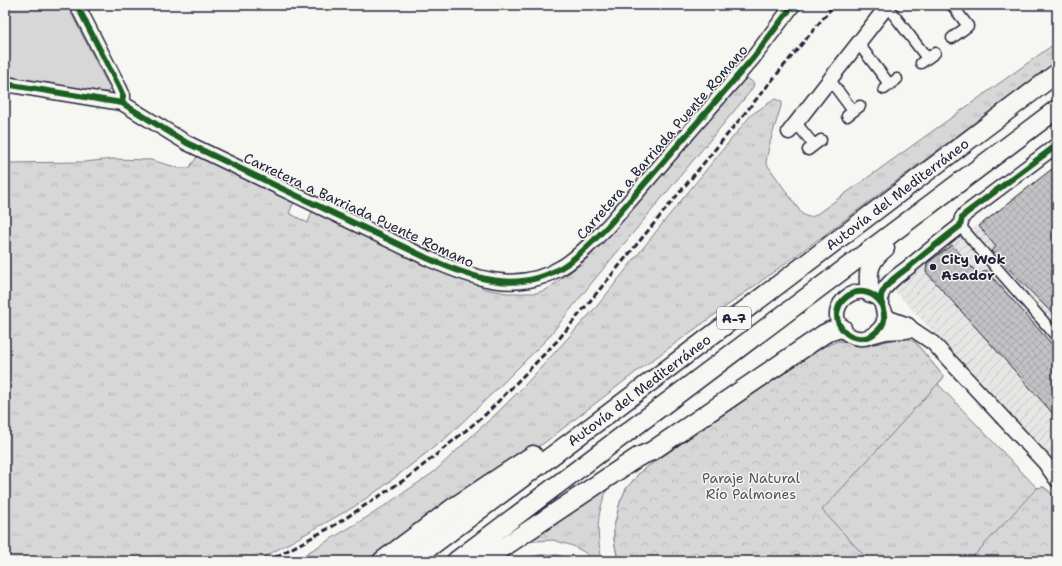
<svg xmlns="http://www.w3.org/2000/svg" width="1062" height="566" viewBox="0 0 1062 566" font-family="'Shantell Sans',sans-serif">
	<defs>
		<pattern id="industrial-furrows" width="10" height="10" patternUnits="userSpaceOnUse"><rect width="10" height="10" fill="#e6e6e4"/><path d="M-1 1l2-2M0 10L10 0M9 11l2-2" fill="none" stroke="#c5c5c4"/></pattern>
		<pattern id="grass-tufts" width="24" height="20" patternUnits="userSpaceOnUse"><rect width="24" height="20" fill="#d7d7d7"/><path d="M3 7l-1-3M5 7V3M7 7l1-3M15 17l-1-3M17 17v-4M19 17l1-3" fill="none" stroke="#b8b8b9"/></pattern>
		<pattern id="forest-crowns" width="20" height="18" patternUnits="userSpaceOnUse"><rect width="20" height="18" fill="#d7d7d7"/><path d="M2 6a3 3 0 1 1 6 0M12 15a3 3 0 1 1 6 0" fill="none" stroke="#b8b8b9"/></pattern>
		<pattern id="building-cross-hatch" width="8" height="8" patternUnits="userSpaceOnUse"><rect width="8" height="8" fill="#c2c2c4"/><path d="M0 0l8 8M0 8l8-8" fill="none" stroke="#a6a6a9"/></pattern>
	</defs>
	<rect width="100%" height="100%" fill="#f6f6f2"/>
	<filter id="ink" filterUnits="userSpaceOnUse"><feTurbulence type="fractalNoise" baseFrequency=".025" numOctaves="2"/><feDisplacementMap in="SourceGraphic" scale="8" xChannelSelector="R" yChannelSelector="G"/><feConvolveMatrix kernelMatrix="1 2 1 2 8 2 1 2 1" color-interpolation-filters="sRGB"/></filter>
	<g filter="url(#ink)">
		<path fill="url(#industrial-furrows)" d="M 1057,168 L 1057,471 L 1016,419 L 891,287 Z"/>
		<path fill="url(#grass-tufts)" stroke="#7c7c89" d="M 1057,42 L 1057,61 L 823,236 L 640,369 L 544,443 L 473,486 L 372,561 L 294,561 L 374,513 L 434,472 L 477,431 L 496,414 L 525,385 L 598,305 L 666,219 L 751,115 L 775,99 L 782,102 C 777,122 768,144 766,163 L 802,214 L 808,217 L 814,216 Z
			M 747,78 L 754,83 L 753,87 L 749,93 L 594,280 L 547,339 L 499,387 L 447,437 L 384,486 L 352,508 L 257,561 L 5,561 L 5,163 L 84,162 L 113,159 L 151,160 L 179,168 L 189,168 L 199,154 L 295,200 L 289,213 L 308,223 L 313,208 L 471,281 L 485,289 L 507,293 L 536,293 L 546,290 L 573,270 L 615,229 L 731,95 L 742,80 Z
			M 893,339 L 915,342 L 944,377 L 938,384 L 1037,488 L 1044,487 L 1054,496 L 1057,501 L 1057,561 L 618,561 L 614,540 L 614,527 L 620,502 L 626,489 L 641,471 L 823,347 L 838,341 L 876,344 Z
			M 610,483 C 596,513 596,529 602,561 L 595,561 L 584,552 L 573,546 L 553,540 L 521,542 Z
			M 540,555 L 558,555 L 573,561 L 515,561 Z"/>
		<path fill="url(#forest-crowns)" stroke="#7c7c89" d="M 904,337 L 915,342 L 944,377 L 822,510 L 869,561 L 618,561 L 614,540 L 614,527 L 620,502 L 626,489 L 641,471 L 823,347 L 838,341 L 876,344 Z
			M 1044,487 L 1054,496 L 1057,501 L 1057,561 L 969,561 L 1037,488 Z"/>
		<path fill="#d7d7d7" stroke="#7c7c89" d="M 5,5 L 67,5 L 110,89 L 106,93 L 5,76 Z"/>
		<path fill="url(#building-cross-hatch)" stroke="#22223b" d="M 1057,165 L 1057,318 L 991,251 L 996,247 L 979,226 Z
			M 952,245 L 979,275 L 986,270 L 1057,350 L 1057,418 L 926,272 L 927,263 Z"/>
		<g fill="none" stroke-linecap="round" stroke-linejoin="round">
			<g stroke="#22223b" stroke-width="13">
				<path id="street" d="M 887,6 L 927,58
					M 952,38 L 968,26 L 952,5
					M 858,43 L 890,85
					M 921,63 L 935,53
					M 830,80 L 853,111
					M 884,89 L 897,79
					M 847,116 L 860,106
					M 796,123 L 814,145
					M 808,150 L 821,140
					M 960,226 L 1057,337"/>
			</g>
			<g stroke="#22223b" stroke-width="17">
				<path id="secondary" d="M 77,5 L 119,87 L 123,96 L 122,103
					M 5,84 L 122,103 L 187,143 L 427,258 C 472,278 517,295 562,267 C 578,258 595,239 608,226 L 753,58 L 793,5
					M 789,132 L 888,5
					M 882,304 C 861,274 822,306 843,330 C 852,340 867,341 876,332 C 894,318 876,304 882,293 C 888,281 900,274 910,266 C 927,252 943,239 960,226 L 962,218 L 965,214 L 1057,145
					M 884,310 L 887,316 L 889,318 L 908,325 L 912,329 L 933,343 L 1045,463 L 1057,480
					M 871,336 L 886,332 L 906,331 L 912,329"/>
			</g>
			<g stroke="#22223b" stroke-width="21">
				<g id="highway">
					<path d="M 870,293 C 867,273 868,261 885,248"/>
					<path d="M 382,561 L 454,507 L 533,455"/>
					<path id="s1" d="M 411,561 L 612,411 L 1057,73"/>
					<path d="M 456,561 L 1057,109"/>
					<path d="M 483,561 L 638,457 L 652,451 L 824,334 L 830,331 L 842,328"/>
				</g>
			</g>
			<use href="#street" stroke="#f6f6f2" stroke-width="10"/>
			<use href="#secondary" stroke="#f6f6f2" stroke-width="14"/>
			<use href="#highway" stroke="#f6f6f2" stroke-width="18"/>
			<path stroke="#22223b" stroke-width="3" stroke-dasharray="6 3" stroke-linecap="butt" d="M 268,561 L 335,525 L 410,476 L 486,414 L 558,340 L 834,5"/>
			<g stroke="#f6f6f2" stroke-width="8">
				<path id="cycleway" d="M 77,5 L 119,87 L 123,96 L 122,103
					M 5,84 L 122,103 L 187,143 L 427,258 C 472,278 517,295 562,267 C 578,258 595,239 608,226 L 753,58 L 793,5
					M 882,304 C 861,274 822,306 843,330 C 852,340 867,341 876,332 C 894,318 876,304 882,293 C 888,281 900,274 910,266 C 927,252 943,239 960,226 L 962,218 L 965,214 L 1057,145"/>
			</g>
			<use href="#cycleway" stroke="#1b5e20" stroke-width="6"/>
		</g>
	</g>
	<circle fill="#22223b" stroke="#f6f6f2" stroke-width="1.5" cx="933" cy="267" r="4"/>
	<g text-anchor="middle" stroke-width="3" stroke-linejoin="round" paint-order="stroke">
		<rect fill="#f6f6f2" stroke="#626272" stroke-width="1" x="717" y="307" width="34" height="22" rx="3"/>
		<g font-size="13" font-weight="bold" fill="#22223b">
			<text x="734" y="323">A-7</text>
		</g>
		<g font-size="14" fill="#22223b" stroke="#f6f6f2">
			<text transform="translate(662 142) rotate(-49)" y="5">Carretera a Barriada Puente Romano</text>
			<text dy="5" stroke="none"><textPath href="#s1" startOffset="609">Autovía del Mediterráneo</textPath></text>
			<text transform="translate(359 210) rotate(25)" y="5">Carretera a Barriada Puente Romano</text>
			<text dy="5" stroke="none"><textPath href="#s1" startOffset="285">Autovía del Mediterráneo</textPath></text>
		</g>
		<g font-size="14" font-weight="bold" fill="#22223b" stroke="#f6f6f2" text-anchor="start">
			<text x="941" y="264">City Wok<tspan x="941" dy="16">Asador</tspan></text>
		</g>
		<g font-size="14" fill="#4f4f62" stroke="#f6f6f2">
			<text x="751" y="483">Paraje Natural<tspan x="751" dy="16">Río Palmones</tspan></text>
		</g>
	</g>
	<rect width="1062" height="566" fill="none" stroke="#f6f6f2" stroke-width="20"/>
	<rect x="10" y="10" width="1042" height="546" fill="none" stroke="#22223b" stroke-width="1.5" filter="url(#ink)"/>
</svg>
